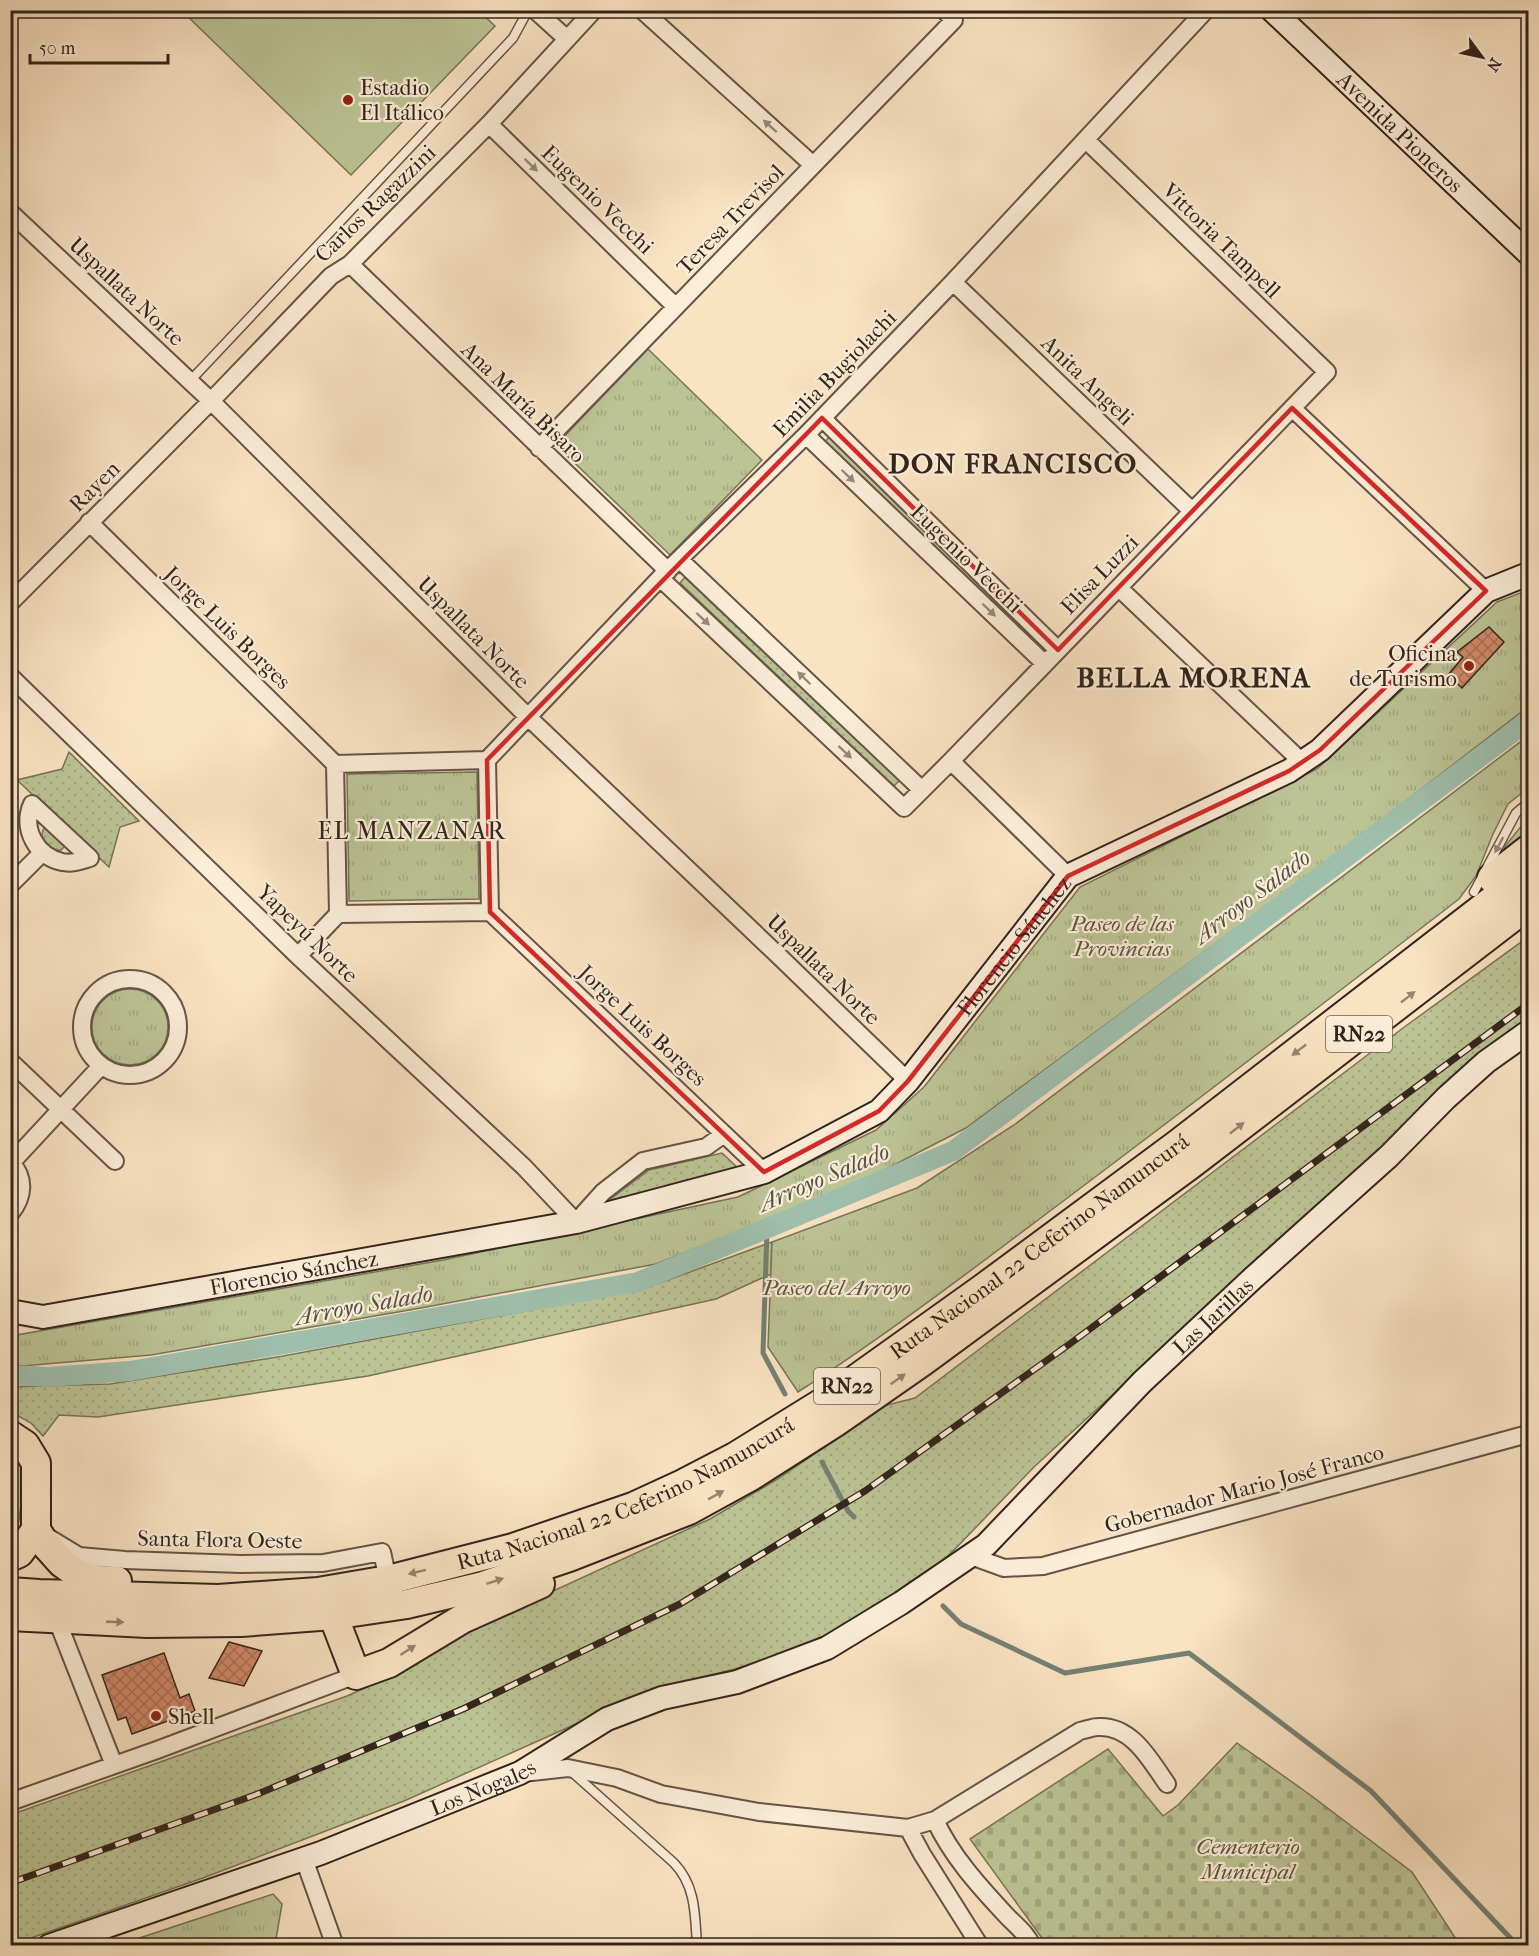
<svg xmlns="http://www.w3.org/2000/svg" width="1539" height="1956" viewBox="0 0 1539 1956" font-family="'IM FELL French Canon',serif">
	<defs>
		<pattern id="grass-dots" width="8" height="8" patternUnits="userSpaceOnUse" patternTransform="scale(1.5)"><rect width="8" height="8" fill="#bcc495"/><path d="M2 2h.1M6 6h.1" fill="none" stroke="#a2a880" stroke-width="1.8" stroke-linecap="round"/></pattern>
		<pattern id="cemetery-stones" width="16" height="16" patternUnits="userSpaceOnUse" patternTransform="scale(1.5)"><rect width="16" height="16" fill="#bcc495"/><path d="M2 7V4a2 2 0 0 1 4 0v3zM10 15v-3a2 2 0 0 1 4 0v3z" fill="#a2a880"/></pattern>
		<pattern id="park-tufts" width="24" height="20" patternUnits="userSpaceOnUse" patternTransform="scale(1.5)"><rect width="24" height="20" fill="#bcc495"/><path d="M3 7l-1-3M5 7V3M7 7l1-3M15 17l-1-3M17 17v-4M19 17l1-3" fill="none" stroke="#a2a880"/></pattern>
		<pattern id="building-cross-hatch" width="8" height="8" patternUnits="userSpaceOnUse" patternTransform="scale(1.5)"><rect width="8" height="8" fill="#d18968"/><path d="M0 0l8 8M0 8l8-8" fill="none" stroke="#aa7055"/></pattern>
	</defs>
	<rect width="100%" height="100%" fill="#fae3c3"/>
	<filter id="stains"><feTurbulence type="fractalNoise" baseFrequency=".00333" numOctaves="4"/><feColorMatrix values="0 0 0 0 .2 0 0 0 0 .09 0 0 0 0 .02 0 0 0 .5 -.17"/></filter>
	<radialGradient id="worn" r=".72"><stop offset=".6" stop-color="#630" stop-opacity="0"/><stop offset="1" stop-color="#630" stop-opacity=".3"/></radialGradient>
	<path fill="url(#grass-dots)" stroke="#787458" stroke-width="1.5" d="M 829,437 L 1041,643 L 1036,649 L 824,443 Z
		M 685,577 L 900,780 L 894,786 L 680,583 Z
		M 69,752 L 139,821 L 120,827 L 109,867 L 17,780 L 62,769 Z
		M 1528,818 L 1528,841 L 1500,863 L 1505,846 Z
		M 49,823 L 69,842 L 61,850 L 53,851 L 41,840 L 43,830 Z
		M 1528,937 L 1528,1023 L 1455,1074 L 1375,1159 L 1171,1341 L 1034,1467 L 958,1546 L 926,1577 L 854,1622 L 796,1649 L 735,1669 L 654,1689 L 404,1801 L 203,1878 L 11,1945 L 10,1815 L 347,1696 L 398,1673 L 430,1651 L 527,1603 L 710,1519 L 776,1480 L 887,1405 L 915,1398 L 1403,1028 Z
		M 722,1153 L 739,1169 L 608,1201 L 649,1170 Z
		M 772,1242 L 771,1274 L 716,1299 L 368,1376 L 98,1417 L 59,1415 L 43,1436 L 31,1423 L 11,1412 L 10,1387 L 110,1384 L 283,1356 L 643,1289 Z"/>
	<path fill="url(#cemetery-stones)" stroke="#787458" stroke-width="1.5" d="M 1237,1743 L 1309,1794 L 1412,1872 L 1460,1945 L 1047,1945 L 970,1839 L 1108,1749 L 1163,1816 L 1178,1805 Z"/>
	<path fill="url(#park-tufts)" stroke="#787458" stroke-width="1.5" d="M 648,349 L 762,460 L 670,555 L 556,445 Z
		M 1528,590 L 1528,707 L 1350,844 L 966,1128 L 857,1184 L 656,1264 L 421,1308 L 151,1355 L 22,1366 L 11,1364 L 11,1336 L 443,1260 L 738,1197 L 876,1130 L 924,1087 L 1080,887 L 1317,769 L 1497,602 Z
		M 1528,736 L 1528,788 L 1508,804 L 1493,834 L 1476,876 L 1459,899 C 1328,1000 1198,1100 1066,1199 C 978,1265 891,1332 798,1392 L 768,1347 L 772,1242 L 917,1188 L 1014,1125 Z
		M 477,772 L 479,899 L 349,901 L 347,774 Z
		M92 1027a38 38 0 1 1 76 0a38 38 0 1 1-76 0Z
		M 11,1453 L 16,1457 L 25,1473 L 18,1528 L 11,1536 Z
		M 273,1894 L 282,1904 L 275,1945 L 118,1945 Z"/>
	<path fill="#bcc495" stroke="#787458" stroke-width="1.5" d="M 182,11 L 479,11 L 495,26 L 351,175 Z"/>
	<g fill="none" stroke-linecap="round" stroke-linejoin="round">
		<path stroke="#748173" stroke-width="5" d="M 767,1229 L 763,1353 L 785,1394
			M 822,1462 L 848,1511 L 854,1517
			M 943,1606 L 961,1624 L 1065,1673 L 1189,1653 L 1371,1791 L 1518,1946"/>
		<path stroke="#9fbfad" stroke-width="20" d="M 10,1375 L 48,1377 L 130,1371 L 638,1282 L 953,1151 L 1528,721"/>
	</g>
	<path fill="url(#building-cross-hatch)" stroke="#33241c" stroke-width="1.5" d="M 1489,627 L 1504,642 L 1462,688 L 1448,675 L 1463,657 L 1457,652 Z
		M 229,1642 L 262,1651 L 244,1686 L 209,1678 Z
		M 164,1653 L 180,1698 L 189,1694 L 195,1711 L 132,1734 L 126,1717 L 118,1720 L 102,1675 Z"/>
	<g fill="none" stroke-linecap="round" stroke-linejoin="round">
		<g stroke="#655446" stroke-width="11">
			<path id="lane" d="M 190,381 L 513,38 L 526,14
				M 1474,892 L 1516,813 L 1528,803
				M 573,1773 L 674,1863 C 696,1886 695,1915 697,1946"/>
		</g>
		<g stroke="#655446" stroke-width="20">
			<path id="street" d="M 535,10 L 567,39
				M 642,10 L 813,165
				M 489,124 L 676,307
				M 10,212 L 211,401 L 529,718 L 783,960 L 908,1081
				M 350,264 L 668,571
				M 953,282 L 1192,511
				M 1292,408 L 1486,591
				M 822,418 L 1058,650
				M 806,435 L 1045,664
				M 539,448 L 954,20 L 944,10
				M 89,522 L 335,764
				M 680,560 L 922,790
				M 660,578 L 904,808 L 951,761 L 1327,372 L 1086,140
				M 1119,588 L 1302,762
				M 10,603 L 211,401 L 331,276 L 350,264 L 489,124 L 594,10
				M 10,676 L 298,956 L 524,1167 L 576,1222 L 603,1192 L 643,1161 L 706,1147 L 724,1134
				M 487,760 L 660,578 L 806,435 L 953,282 L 1206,10
				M 487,760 L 490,912 L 338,914 L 335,764 Z
				M 951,761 L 1068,876
				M 32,804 L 90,858 C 80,861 72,864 62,862 C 36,856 21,828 32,804 Z
				M 10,885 L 43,852
				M 490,912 L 764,1172
				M 298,956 L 338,914
				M82 1027a48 48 0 1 1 96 0a48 48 0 1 1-96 0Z
				M 10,1061 L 115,1161
				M 10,1161 C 26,1178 24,1197 10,1214
				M 12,1162 L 101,1066
				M 51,1539 L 79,1556 L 125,1560 L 241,1564 L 323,1563 L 382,1552 L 388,1580
				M 971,1556 L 1004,1568 L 1043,1566 L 1528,1434
				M 49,1621 L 57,1620 L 114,1765
				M 523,1773 L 568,1768 L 617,1778 L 661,1794 L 759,1812 L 908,1828 L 922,1854 L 980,1946
				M 10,1802 L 157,1750 L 356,1675
				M 935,1820 C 951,1855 978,1885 1005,1914 C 1014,1924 1027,1933 1032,1946
				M 908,1828 L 935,1820 L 1080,1731 C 1086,1730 1092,1727 1098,1727 C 1132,1725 1150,1760 1167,1784
				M 304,1859 L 335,1946"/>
		</g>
		<g stroke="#33241c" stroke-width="26">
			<g id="secondary">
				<path id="s1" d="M 1272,10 L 1528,253"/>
				<path id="s2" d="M 10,1311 L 43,1317 L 576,1222 L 764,1172 L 879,1111 L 908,1081 L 1068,876 L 1289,771 L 1320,750 L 1486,591 L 1528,574"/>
				<path id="s3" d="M 49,1946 L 321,1853 L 520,1773 L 607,1719 L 662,1698 L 737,1682 L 827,1648 L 901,1603 L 986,1545 L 1142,1382 L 1253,1278 L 1389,1156 L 1446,1098 L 1486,1062 L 1528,1032"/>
			</g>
		</g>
		<g stroke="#33241c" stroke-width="32">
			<g id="highway">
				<path d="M 1492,878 L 1528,850"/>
				<path d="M 10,1435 L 25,1445 L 36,1463 L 36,1530 L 45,1544 L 62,1563 L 80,1576 L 100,1580 L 117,1581"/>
				<path d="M 10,1557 L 19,1553 L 36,1530"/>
				<path id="s4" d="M 10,1592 L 39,1594 L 218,1599 L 318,1592 L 388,1580 L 513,1548 L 633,1507 L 683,1484 L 735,1457 L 827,1400 L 981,1290 L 1178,1144 L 1528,873"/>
				<path d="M 333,1615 L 356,1675 L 389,1663 L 462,1619 L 540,1584"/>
				<path d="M 10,1616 L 147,1623 L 241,1622 L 333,1615 L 407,1604 L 483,1586 L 569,1557 L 689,1510 L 751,1476 L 834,1423 L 923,1361 L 1191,1164 L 1528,905"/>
			</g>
		</g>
		<use href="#lane" stroke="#fcedd8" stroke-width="8"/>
		<use href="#street" stroke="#fcedd8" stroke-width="16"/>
		<use href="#secondary" stroke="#fcedd8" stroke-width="22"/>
		<use href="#highway" stroke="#fae3c3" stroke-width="28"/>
		<g stroke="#33241c" stroke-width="7">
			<path id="rail" d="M 10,1883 L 255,1795 L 463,1709 L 680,1604 L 865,1491 L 1071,1343 L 1528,1004"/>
		</g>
		<use href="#rail" stroke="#fcedd8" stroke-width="4.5" stroke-dasharray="14" stroke-linecap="butt"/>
	</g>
	<defs><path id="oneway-solid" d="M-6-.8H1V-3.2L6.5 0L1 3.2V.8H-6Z" transform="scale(1.5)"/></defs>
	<g fill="#98887a">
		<use href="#oneway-solid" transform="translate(770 126) rotate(-138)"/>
		<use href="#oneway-solid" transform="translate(531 165) rotate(44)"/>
		<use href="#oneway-solid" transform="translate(848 476) rotate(44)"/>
		<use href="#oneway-solid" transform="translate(989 610) rotate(44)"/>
		<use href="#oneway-solid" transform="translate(703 619) rotate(43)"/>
		<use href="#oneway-solid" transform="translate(804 678) rotate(-136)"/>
		<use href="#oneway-solid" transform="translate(845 752) rotate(43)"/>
		<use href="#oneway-solid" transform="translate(1499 845) rotate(118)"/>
	</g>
	<g fill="#968470">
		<use href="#oneway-solid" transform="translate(1408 997) rotate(-38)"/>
		<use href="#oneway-solid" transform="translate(1299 1050) rotate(142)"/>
		<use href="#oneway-solid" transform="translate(1237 1128) rotate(-38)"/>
		<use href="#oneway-solid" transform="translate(898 1379) rotate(-35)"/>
		<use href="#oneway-solid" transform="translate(716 1495) rotate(-29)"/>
		<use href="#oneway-solid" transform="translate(417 1572) rotate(166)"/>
		<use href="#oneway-solid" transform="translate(495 1581) rotate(-18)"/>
		<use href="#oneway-solid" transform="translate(115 1622) rotate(2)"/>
		<use href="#oneway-solid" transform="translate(408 1650) rotate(-33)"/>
	</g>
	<path fill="none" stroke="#d62828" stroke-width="4.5" stroke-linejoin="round" d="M 1292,408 L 1486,591 L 1320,750 L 1289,771 L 1068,876 L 908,1081 L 879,1111 L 764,1172 L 490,912 L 487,760 L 822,418 L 1058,650 Z"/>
	<g fill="#8f2418" stroke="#fcedd8" stroke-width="2">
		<circle cx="348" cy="100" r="6"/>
		<circle cx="1469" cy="666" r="6"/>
		<circle cx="156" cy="1716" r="6"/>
	</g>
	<g text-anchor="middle" stroke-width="4.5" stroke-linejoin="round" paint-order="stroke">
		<g fill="#fcedd8" stroke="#6f6054" stroke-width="1.5">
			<rect x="1326" y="1016" width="66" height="36" rx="4.5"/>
			<rect x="814" y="1368" width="66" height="36" rx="4.5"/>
		</g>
		<g font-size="21" font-weight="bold" fill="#33241c">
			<text x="1359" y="1041">RN22</text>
			<text x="847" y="1393">RN22</text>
		</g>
		<g font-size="22" fill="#33241c" stroke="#fcedd8" text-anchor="start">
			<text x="360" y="95">Estadio<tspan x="360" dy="25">El Itálico</tspan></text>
			<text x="1457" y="661" text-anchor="end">Oficina<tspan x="1457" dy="25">de Turismo</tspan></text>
			<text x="168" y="1724">Shell</text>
		</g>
		<g font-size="22" fill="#33241c" stroke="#fcedd8">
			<text dy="8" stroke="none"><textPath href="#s1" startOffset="177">Avenida Pioneros</textPath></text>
			<text transform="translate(598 199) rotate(44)" y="8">Eugenio Vecchi</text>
			<text transform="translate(375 203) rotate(-44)" y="8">Carlos Ragazzini</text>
			<text transform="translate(730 219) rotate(-46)" y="8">Teresa Trevisol</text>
			<text transform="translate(1222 240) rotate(44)" y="8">Vittoria Tampell</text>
			<text transform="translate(127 291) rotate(43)" y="8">Uspallata Norte</text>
			<text transform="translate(834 373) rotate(-46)" y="8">Emilia Bugiolachi</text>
			<text transform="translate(1088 380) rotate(44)" y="8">Anita Angeli</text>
			<text transform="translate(524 402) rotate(44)" y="8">Ana María Bisaro</text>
			<text transform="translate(94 486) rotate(-45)" y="8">Rayen</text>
			<text transform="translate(967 558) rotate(44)" y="8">Eugenio Vecchi</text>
			<text transform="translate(1099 574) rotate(-46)" y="8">Elisa Luzzi</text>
			<text transform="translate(228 627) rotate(44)" y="8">Jorge Luis Borges</text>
			<text transform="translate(474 632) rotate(45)" y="8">Uspallata Norte</text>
			<text transform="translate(308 933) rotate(44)" y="8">Yapeyú Norte</text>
			<text dy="8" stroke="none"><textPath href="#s2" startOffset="1113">Florencio Sánchez</textPath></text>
			<text transform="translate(824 969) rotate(44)" y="8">Uspallata Norte</text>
			<text transform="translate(643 1025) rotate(43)" y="8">Jorge Luis Borges</text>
			<text dy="8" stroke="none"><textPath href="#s4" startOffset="1119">Ruta Nacional 22 Ceferino Namuncurá</textPath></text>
			<text dy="8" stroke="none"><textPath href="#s2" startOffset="288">Florencio Sánchez</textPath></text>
			<text dy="8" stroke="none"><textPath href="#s3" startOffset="1348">Las Jarillas</textPath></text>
			<text transform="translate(1244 1488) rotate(-15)" y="8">Gobernador Mario José Franco</text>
			<text dy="8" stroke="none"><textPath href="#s4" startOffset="633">Ruta Nacional 22 Ceferino Namuncurá</textPath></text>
			<text transform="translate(220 1539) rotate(1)" y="8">Santa Flora Oeste</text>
			<text dy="8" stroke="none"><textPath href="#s3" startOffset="462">Los Nogales</textPath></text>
		</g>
		<g font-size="22" font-style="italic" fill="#5c5440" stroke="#fcedd8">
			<text x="1122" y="931">Paseo de las<tspan x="1122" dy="25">Provincias</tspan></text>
			<text x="837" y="1295">Paseo del Arroyo</text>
			<text x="1248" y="1854">Cementerio<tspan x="1248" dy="25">Municipal</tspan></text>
		</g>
		<g font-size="24" letter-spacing="1.5" fill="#33241c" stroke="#fcedd8">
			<text x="412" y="839">EL MANZANAR</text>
		</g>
		<g font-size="24" font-style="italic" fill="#535248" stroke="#fcedd8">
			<text transform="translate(1252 896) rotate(-37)" y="8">Arroyo Salado</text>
			<text transform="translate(824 1177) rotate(-23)" y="8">Arroyo Salado</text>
			<text transform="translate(364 1305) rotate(-10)" y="8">Arroyo Salado</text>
		</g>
		<g font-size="28" font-weight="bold" letter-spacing="1.5" fill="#33241c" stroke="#fcedd8">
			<text x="1013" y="473">DON FRANCISCO</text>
			<text x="1194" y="687">BELLA MORENA</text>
		</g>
	</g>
	<rect width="1539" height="1956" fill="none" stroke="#fae3c3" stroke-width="36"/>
	<rect x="12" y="12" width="1515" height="1932" fill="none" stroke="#33241c" stroke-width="3"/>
	<rect x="18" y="18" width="1503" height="1920" fill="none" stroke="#33241c" stroke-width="1.5"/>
	<g transform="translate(1482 57) rotate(123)" stroke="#fcedd8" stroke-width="4.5" paint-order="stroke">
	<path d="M0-4.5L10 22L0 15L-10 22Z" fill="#33241c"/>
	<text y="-9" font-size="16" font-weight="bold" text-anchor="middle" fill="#33241c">N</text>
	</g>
	<path d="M30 54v9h138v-9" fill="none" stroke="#33241c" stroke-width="3"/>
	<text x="39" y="54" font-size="18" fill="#33241c" stroke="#fcedd8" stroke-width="4.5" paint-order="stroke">50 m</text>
	<rect width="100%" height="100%" filter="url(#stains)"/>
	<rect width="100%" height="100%" fill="url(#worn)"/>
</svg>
